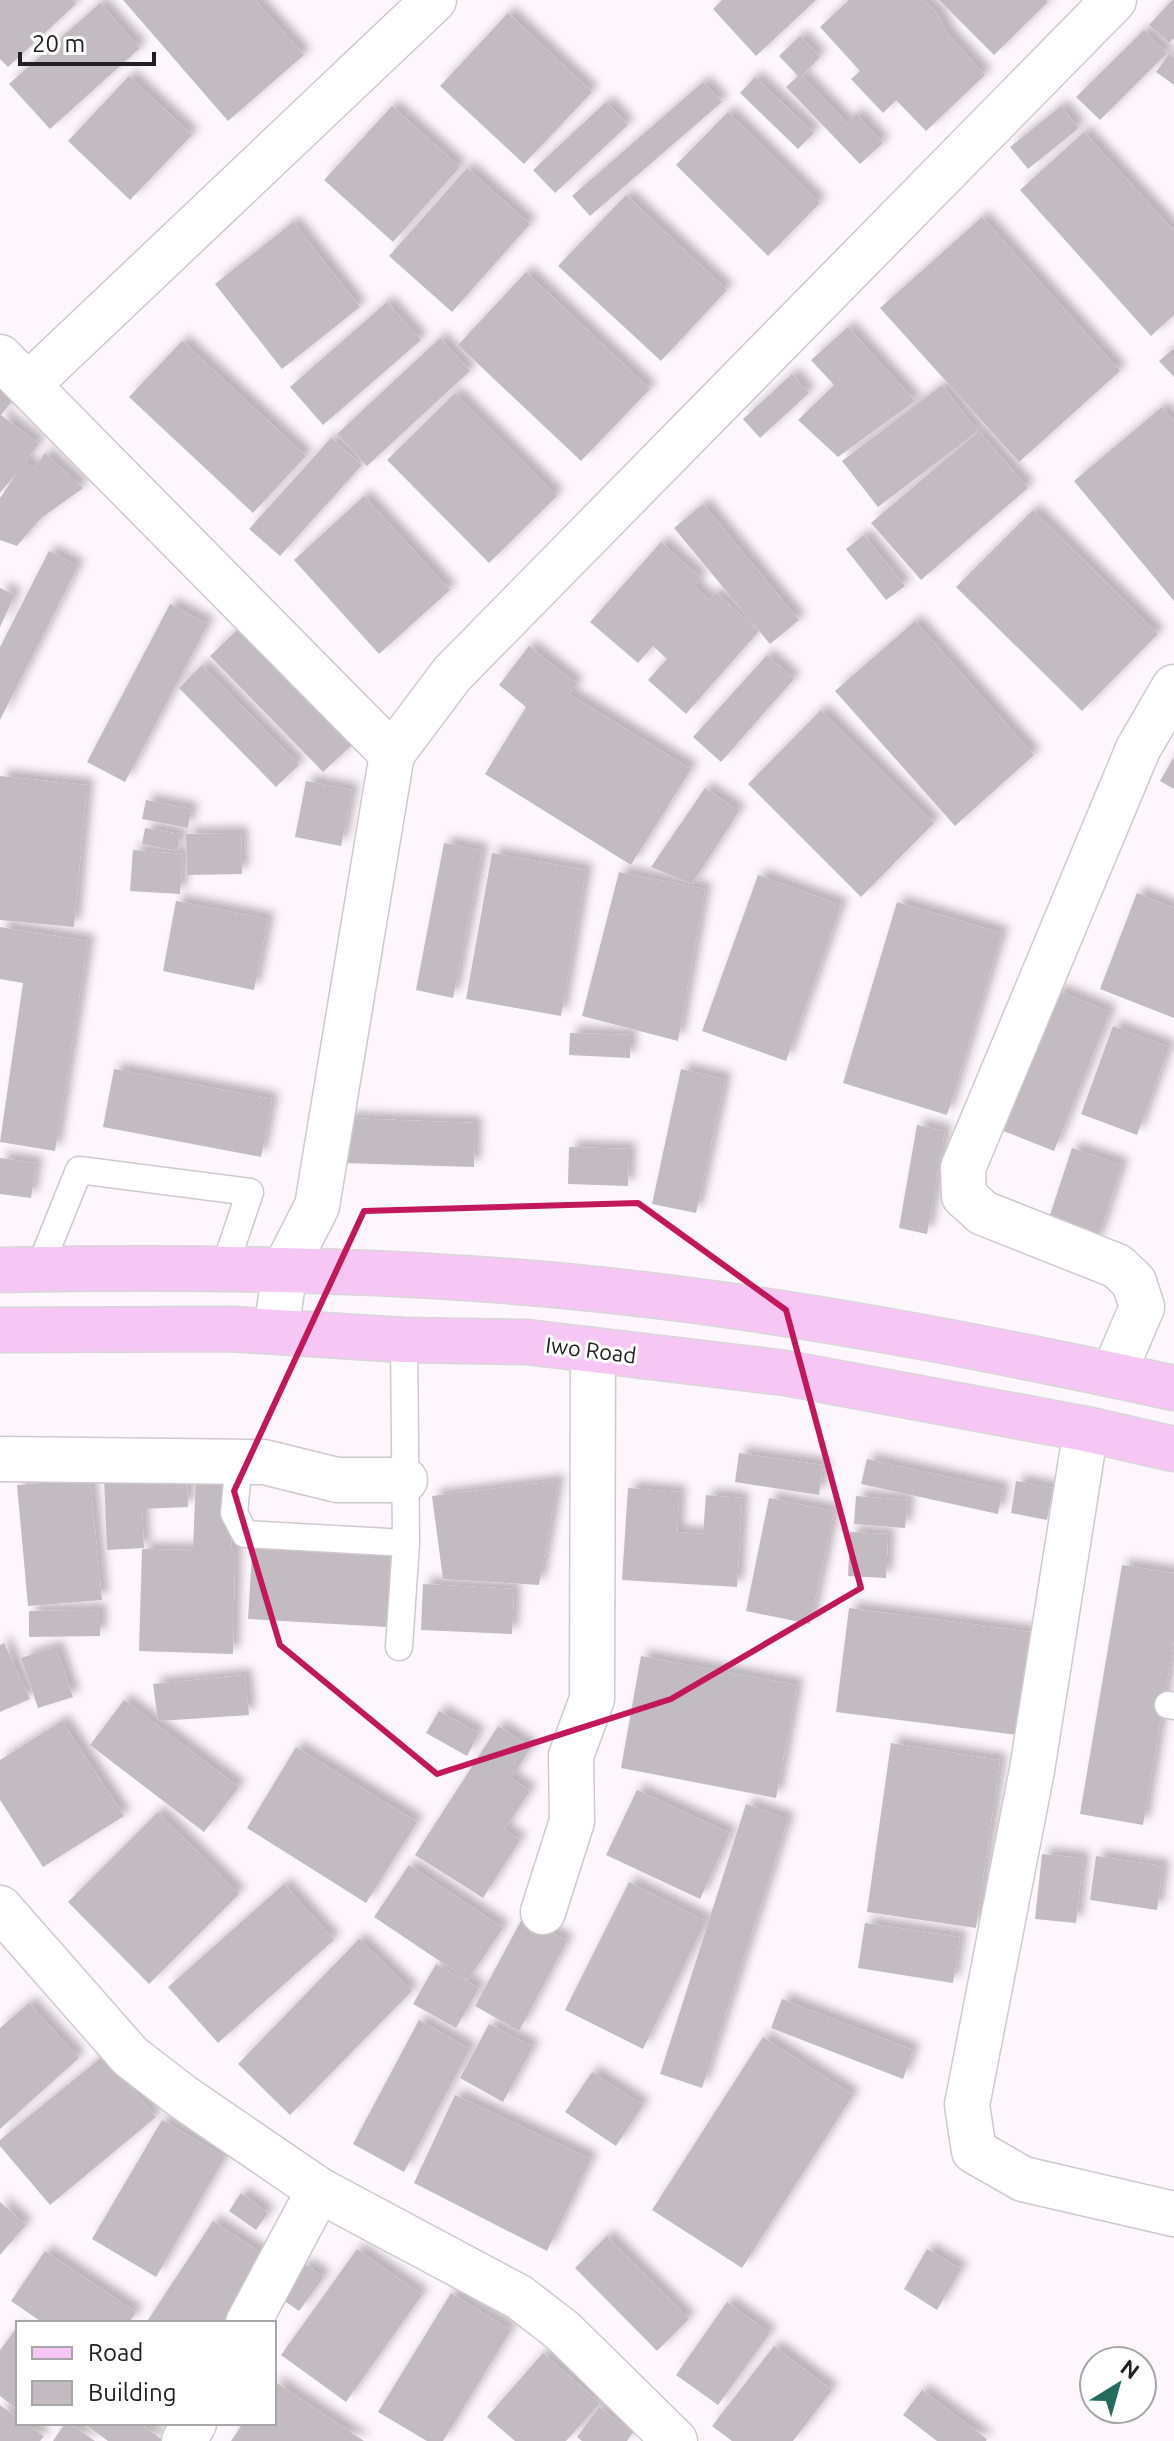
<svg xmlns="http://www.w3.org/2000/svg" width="1174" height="2441" viewBox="0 0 1174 2441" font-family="Ubuntu,sans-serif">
	<defs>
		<filter id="shadow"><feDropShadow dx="7" dy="-7" stdDeviation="4" flood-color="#0004"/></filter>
	</defs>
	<rect width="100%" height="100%" fill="#fef6fd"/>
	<path fill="#c3bbc2" filter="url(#shadow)" d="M 0,0 L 72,0 L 76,4 L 8,67 L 0,59 Z
		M 123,0 L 255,0 L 304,55 L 228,121 Z
		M 722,0 L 816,0 L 756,56 L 713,9 Z
		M 849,0 L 923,0 L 938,14 L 948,34 L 985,75 L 926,131 L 896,100 L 883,113 L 851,79 L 860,71 L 820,27 Z
		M 939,0 L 1046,0 L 1048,2 L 994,55 Z
		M 1172,0 L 1174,0 L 1174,38 L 1169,43 L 1149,25 Z
		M 100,3 L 140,48 L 50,129 L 9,84 Z
		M 508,13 L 592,92 L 524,164 L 440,86 Z
		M 1144,30 L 1167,53 L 1100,120 L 1076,97 Z
		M 800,36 L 820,57 L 802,76 L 847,123 L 856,114 L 883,143 L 860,164 L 786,87 L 798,76 L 779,56 Z
		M 1169,54 L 1174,58 L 1174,85 L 1156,72 Z
		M 129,76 L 192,135 L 130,200 L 68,141 Z
		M 755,77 L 814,133 L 798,149 L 740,93 Z
		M 703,82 L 722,102 L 590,216 L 572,196 Z
		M 606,102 L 628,125 L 555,193 L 533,170 Z
		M 392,106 L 460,167 L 393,242 L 324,180 Z
		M 1061,106 L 1079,128 L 1028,169 L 1010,147 Z
		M 728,112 L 820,203 L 768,256 L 676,165 Z
		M 1084,132 L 1174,231 L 1174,315 L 1151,336 L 1020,190 Z
		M 467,168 L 530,224 L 452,312 L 389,256 Z
		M 626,195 L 727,290 L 661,361 L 558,266 Z
		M 982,217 L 1120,371 L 1019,462 L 880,308 Z
		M 293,222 L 360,307 L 282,369 L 215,284 Z
		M 526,272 L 650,389 L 581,461 L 458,345 Z
		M 387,302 L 421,340 L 323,425 L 290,387 Z
		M 848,327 L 915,401 L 838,457 L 798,420 L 834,385 L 811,360 Z
		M 440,338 L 470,371 L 367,466 L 337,434 Z
		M 182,341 L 306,456 L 253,513 L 129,397 Z
		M 1174,348 L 1174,377 L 1159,361 Z
		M 792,374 L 809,393 L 760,438 L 743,419 Z
		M 942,385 L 978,431 L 878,507 L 842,461 Z
		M 0,387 L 14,399 L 1,415 L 39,444 L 25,462 L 34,468 L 45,453 L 83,488 L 40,519 L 17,546 L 0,540 L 0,498 L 19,470 L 0,493 Z
		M 455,393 L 557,496 L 489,563 L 387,460 Z
		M 1162,407 L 1174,421 L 1174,601 L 1074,481 Z
		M 979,431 L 1028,488 L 921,580 L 871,523 Z
		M 331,438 L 362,465 L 280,556 L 249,529 Z
		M 364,496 L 450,590 L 379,654 L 294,560 Z
		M 703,504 L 799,620 L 770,644 L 674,528 Z
		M 1033,510 L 1158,634 L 1082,711 L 956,587 Z
		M 864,535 L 905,586 L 886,600 L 846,549 Z
		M 661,542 L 701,578 L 694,586 L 709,600 L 716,593 L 759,631 L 686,714 L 648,680 L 667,659 L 653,646 L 638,663 L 590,622 Z
		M 49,551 L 78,566 L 0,720 L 0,647 Z
		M 0,588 L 15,595 L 0,627 Z
		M 170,604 L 208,624 L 125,782 L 87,762 Z
		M 915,621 L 1034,755 L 955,826 L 835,691 Z
		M 239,628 L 353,744 L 323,772 L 210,656 Z
		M 529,646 L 577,684 L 569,694 L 691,769 L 631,865 L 485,774 L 526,707 L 499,685 Z
		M 767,655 L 794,679 L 721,762 L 693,737 Z
		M 202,665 L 299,765 L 276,787 L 179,688 Z
		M 821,710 L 934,823 L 861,897 L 748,784 Z
		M 1174,757 L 1174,789 L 1160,781 Z
		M 0,776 L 87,785 L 74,927 L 0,920 Z
		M 306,781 L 352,790 L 341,846 L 295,837 Z
		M 705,788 L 739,811 L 692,884 L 651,867 Z
		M 146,800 L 191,809 L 188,828 L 142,819 Z
		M 145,828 L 180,834 L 178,851 L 142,844 Z
		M 241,833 L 242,874 L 187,875 L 186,834 Z
		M 444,843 L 482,850 L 453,998 L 416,990 Z
		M 133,850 L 183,854 L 180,894 L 130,891 Z
		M 492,853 L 586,870 L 561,1016 L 466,999 Z
		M 619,872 L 705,889 L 678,1041 L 582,1016 Z
		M 758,875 L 841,905 L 786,1061 L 702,1031 Z
		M 1137,893 L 1174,908 L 1174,1018 L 1100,989 Z
		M 176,901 L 268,919 L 254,990 L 163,971 Z
		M 897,902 L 1002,933 L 947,1115 L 843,1083 Z
		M 0,927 L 88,941 L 55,1151 L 0,1142 L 23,983 L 0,979 Z
		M 1057,990 L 1110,1012 L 1054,1151 L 1001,1130 Z
		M 1113,1026 L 1169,1047 L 1137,1135 L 1081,1114 Z
		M 570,1033 L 630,1035 L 630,1058 L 569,1055 Z
		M 114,1069 L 272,1099 L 261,1157 L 103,1127 Z
		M 681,1069 L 725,1079 L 696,1213 L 652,1204 Z
		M 344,1118 L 475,1123 L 474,1167 L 343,1163 Z
		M 917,1125 L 945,1131 L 927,1234 L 899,1228 Z
		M 569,1147 L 629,1149 L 628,1186 L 568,1184 Z
		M 1072,1148 L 1122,1165 L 1096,1244 L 1046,1227 Z
		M 0,1158 L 36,1163 L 31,1198 L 0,1194 Z
		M 739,1453 L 823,1465 L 819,1495 L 735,1482 Z
		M 867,1459 L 1003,1489 L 998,1514 L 861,1484 Z
		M 196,1476 L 233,1477 L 231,1548 L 235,1548 L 233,1654 L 139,1651 L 142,1549 L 193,1550 Z
		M 187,1477 L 188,1507 L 142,1509 L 144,1548 L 107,1550 L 104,1479 Z
		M 90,1479 L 102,1600 L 28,1606 L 17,1485 Z
		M 558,1481 L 539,1585 L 443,1579 L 432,1496 Z
		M 1016,1481 L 1053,1488 L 1047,1520 L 1011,1513 Z
		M 628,1488 L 679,1492 L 677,1532 L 703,1534 L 706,1495 L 742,1498 L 737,1587 L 622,1580 Z
		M 856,1496 L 908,1500 L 905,1528 L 854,1524 Z
		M 769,1498 L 834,1511 L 810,1624 L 746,1611 Z
		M 850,1532 L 888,1534 L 886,1578 L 848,1576 Z
		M 253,1538 L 391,1547 L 387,1627 L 248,1619 Z
		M 1122,1565 L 1174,1573 L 1174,1640 L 1143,1825 L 1080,1814 Z
		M 423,1584 L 514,1589 L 512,1634 L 421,1630 Z
		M 849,1608 L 1031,1632 L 1018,1735 L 836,1712 Z
		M 100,1610 L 100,1636 L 29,1637 L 29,1611 Z
		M 4,1643 L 30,1699 L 0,1712 L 0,1645 Z
		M 56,1647 L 73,1697 L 38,1708 L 21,1658 Z
		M 641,1656 L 797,1685 L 776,1798 L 621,1768 Z
		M 245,1675 L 249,1715 L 158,1721 L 153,1684 Z
		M 124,1700 L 239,1787 L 204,1832 L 90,1745 Z
		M 439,1711 L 479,1733 L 467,1756 L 426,1733 Z
		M 62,1721 L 124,1816 L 43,1867 L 0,1800 L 0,1760 Z
		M 498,1726 L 531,1747 L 511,1778 L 530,1791 L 504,1830 L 520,1840 L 483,1898 L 415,1855 Z
		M 891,1743 L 1000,1760 L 976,1928 L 867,1912 Z
		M 296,1747 L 417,1822 L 366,1903 L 247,1828 Z
		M 637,1790 L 730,1833 L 700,1899 L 606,1855 Z
		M 746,1804 L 788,1819 L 702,2088 L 660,2074 Z
		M 158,1812 L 239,1894 L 149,1984 L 68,1902 Z
		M 1042,1854 L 1083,1858 L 1076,1923 L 1035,1919 Z
		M 1096,1856 L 1163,1866 L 1157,1910 L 1090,1900 Z
		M 409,1865 L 503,1928 L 468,1980 L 374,1917 Z
		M 629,1882 L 706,1921 L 643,2049 L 565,2010 Z
		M 284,1884 L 334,1940 L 218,2043 L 168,1987 Z
		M 523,1917 L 567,1941 L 519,2031 L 475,2006 Z
		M 865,1923 L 960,1937 L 953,1983 L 858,1968 Z
		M 359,1939 L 412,1991 L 290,2115 L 238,2064 Z
		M 436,1964 L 479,1988 L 456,2028 L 413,2004 Z
		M 782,1999 L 913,2050 L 903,2079 L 771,2028 Z
		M 29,2003 L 79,2058 L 0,2129 L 0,2028 Z
		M 419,2020 L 470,2049 L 404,2172 L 353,2144 Z
		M 489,2024 L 533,2047 L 503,2102 L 460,2078 Z
		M 763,2037 L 853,2095 L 742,2268 L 652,2210 Z
		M 104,2055 L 156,2117 L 50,2205 L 0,2146 L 0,2140 Z
		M 592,2072 L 643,2105 L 616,2146 L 565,2112 Z
		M 455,2095 L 591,2159 L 547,2251 L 414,2183 Z
		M 162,2120 L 225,2157 L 156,2277 L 92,2239 Z
		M 241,2193 L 268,2213 L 256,2230 L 229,2211 Z
		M 0,2202 L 26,2225 L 0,2255 Z
		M 213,2221 L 269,2258 L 227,2323 L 146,2323 Z
		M 607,2236 L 689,2319 L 657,2351 L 575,2268 Z
		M 357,2249 L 422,2295 L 346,2402 L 281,2355 Z
		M 927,2249 L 961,2269 L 937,2310 L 904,2289 Z
		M 45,2251 L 136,2312 L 129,2323 L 43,2323 L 11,2301 Z
		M 305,2264 L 324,2277 L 299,2311 L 280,2298 Z
		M 451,2293 L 511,2330 L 443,2441 L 427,2441 L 378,2412 Z
		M 727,2302 L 770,2333 L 718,2405 L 676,2375 Z
		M 18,2326 L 18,2410 L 0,2396 L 0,2350 Z
		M 774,2346 L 832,2390 L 793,2441 L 732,2441 L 712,2426 Z
		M 543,2353 L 600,2403 L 566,2441 L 515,2441 L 487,2417 Z
		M 274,2381 L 364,2441 L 231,2441 L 243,2423 L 274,2423 Z
		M 922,2390 L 987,2439 L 986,2441 L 937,2441 L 903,2415 Z
		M 0,2405 L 18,2418 L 18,2423 L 25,2423 L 44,2436 L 40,2441 L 0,2441 Z
		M 599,2407 L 633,2432 L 627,2441 L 582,2441 L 577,2437 Z
		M 65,2423 L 69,2423 L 95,2441 L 53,2441 Z
		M 83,2423 L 140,2423 L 164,2441 L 108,2441 Z"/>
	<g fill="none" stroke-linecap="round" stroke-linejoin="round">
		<g stroke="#d0c8cf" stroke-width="29">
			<path id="service" d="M 39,1269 L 79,1170 L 250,1192 L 224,1269
				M 239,1461 L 234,1513 L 245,1534 L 406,1543
				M 399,1647 L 406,1543 L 404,1340
				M 1168,1705 L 1174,1706"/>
		</g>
		<g stroke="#d0c8cf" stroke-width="47">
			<path id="minor" d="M 0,357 L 392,754
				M 29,384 L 434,0
				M 276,1331 L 285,1269 L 317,1206 L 392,754 L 452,674 L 1114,0
				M 1113,1375 L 1142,1307 L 1134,1282 L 1117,1266 L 983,1213 L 964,1196 L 963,1168 L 1138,749 L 1174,687
				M 1086,1429 L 1032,1770 L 967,2105 L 974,2151 L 1023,2179 L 1174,2214
				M 0,1459 L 264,1462 L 337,1480 L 405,1480
				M 0,1908 L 130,2056 L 183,2097 L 319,2190 L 519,2297 L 563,2331 L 675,2441
				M 543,1912 L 572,1821 L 571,1756 L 592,1699 L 593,1350
				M 248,2323 L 319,2190
				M 184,2441 L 194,2423"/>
		</g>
		<g stroke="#d7d7d7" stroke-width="47">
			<path id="primary" d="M 0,1270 C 219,1266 439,1269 657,1296 C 831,1317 1003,1351 1174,1388
				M 0,1330 L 231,1329 L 404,1340 L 527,1342 L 785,1373 L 1086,1429 L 1174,1449"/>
		</g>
		<use href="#service" stroke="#fff" stroke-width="26"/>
		<use href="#minor" stroke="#fff" stroke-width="44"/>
		<use href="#primary" stroke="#f6c7f4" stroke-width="44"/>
	</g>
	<path fill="none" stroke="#c2185b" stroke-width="6" stroke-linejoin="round" d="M 638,1203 L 786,1310 L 861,1588 L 671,1699 L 437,1774 L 280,1645 L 234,1491 L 364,1211 Z"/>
	<g text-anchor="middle" stroke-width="6" stroke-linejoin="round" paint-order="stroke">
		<g font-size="22" fill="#232022" stroke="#fff">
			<text transform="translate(591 1350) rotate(7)" y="8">Iwo Road</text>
		</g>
	</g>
	<rect x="16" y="2321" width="260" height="104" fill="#ffffff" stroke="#a7a6a7" stroke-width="2"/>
	<rect x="32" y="2347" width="40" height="12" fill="#f6c7f4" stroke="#a7a6a7" stroke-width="2"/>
	<text x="88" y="2361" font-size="24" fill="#232022">Road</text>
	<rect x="32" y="2381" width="40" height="24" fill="#c3bbc2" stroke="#a7a6a7" stroke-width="2"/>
	<text x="88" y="2401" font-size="24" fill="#232022">Building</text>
	<g transform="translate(1118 2385) rotate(37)"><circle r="38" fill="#ffffff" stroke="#a7a6a7" stroke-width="2"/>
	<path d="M0-6L14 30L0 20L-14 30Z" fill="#246a5d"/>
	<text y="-12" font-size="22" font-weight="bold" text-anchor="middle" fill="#232022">N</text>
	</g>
	<path d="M20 52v12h134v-12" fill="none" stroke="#232022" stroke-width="4"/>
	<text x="32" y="52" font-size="24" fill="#232022" stroke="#ffffff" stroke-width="6" paint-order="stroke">20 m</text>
</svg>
